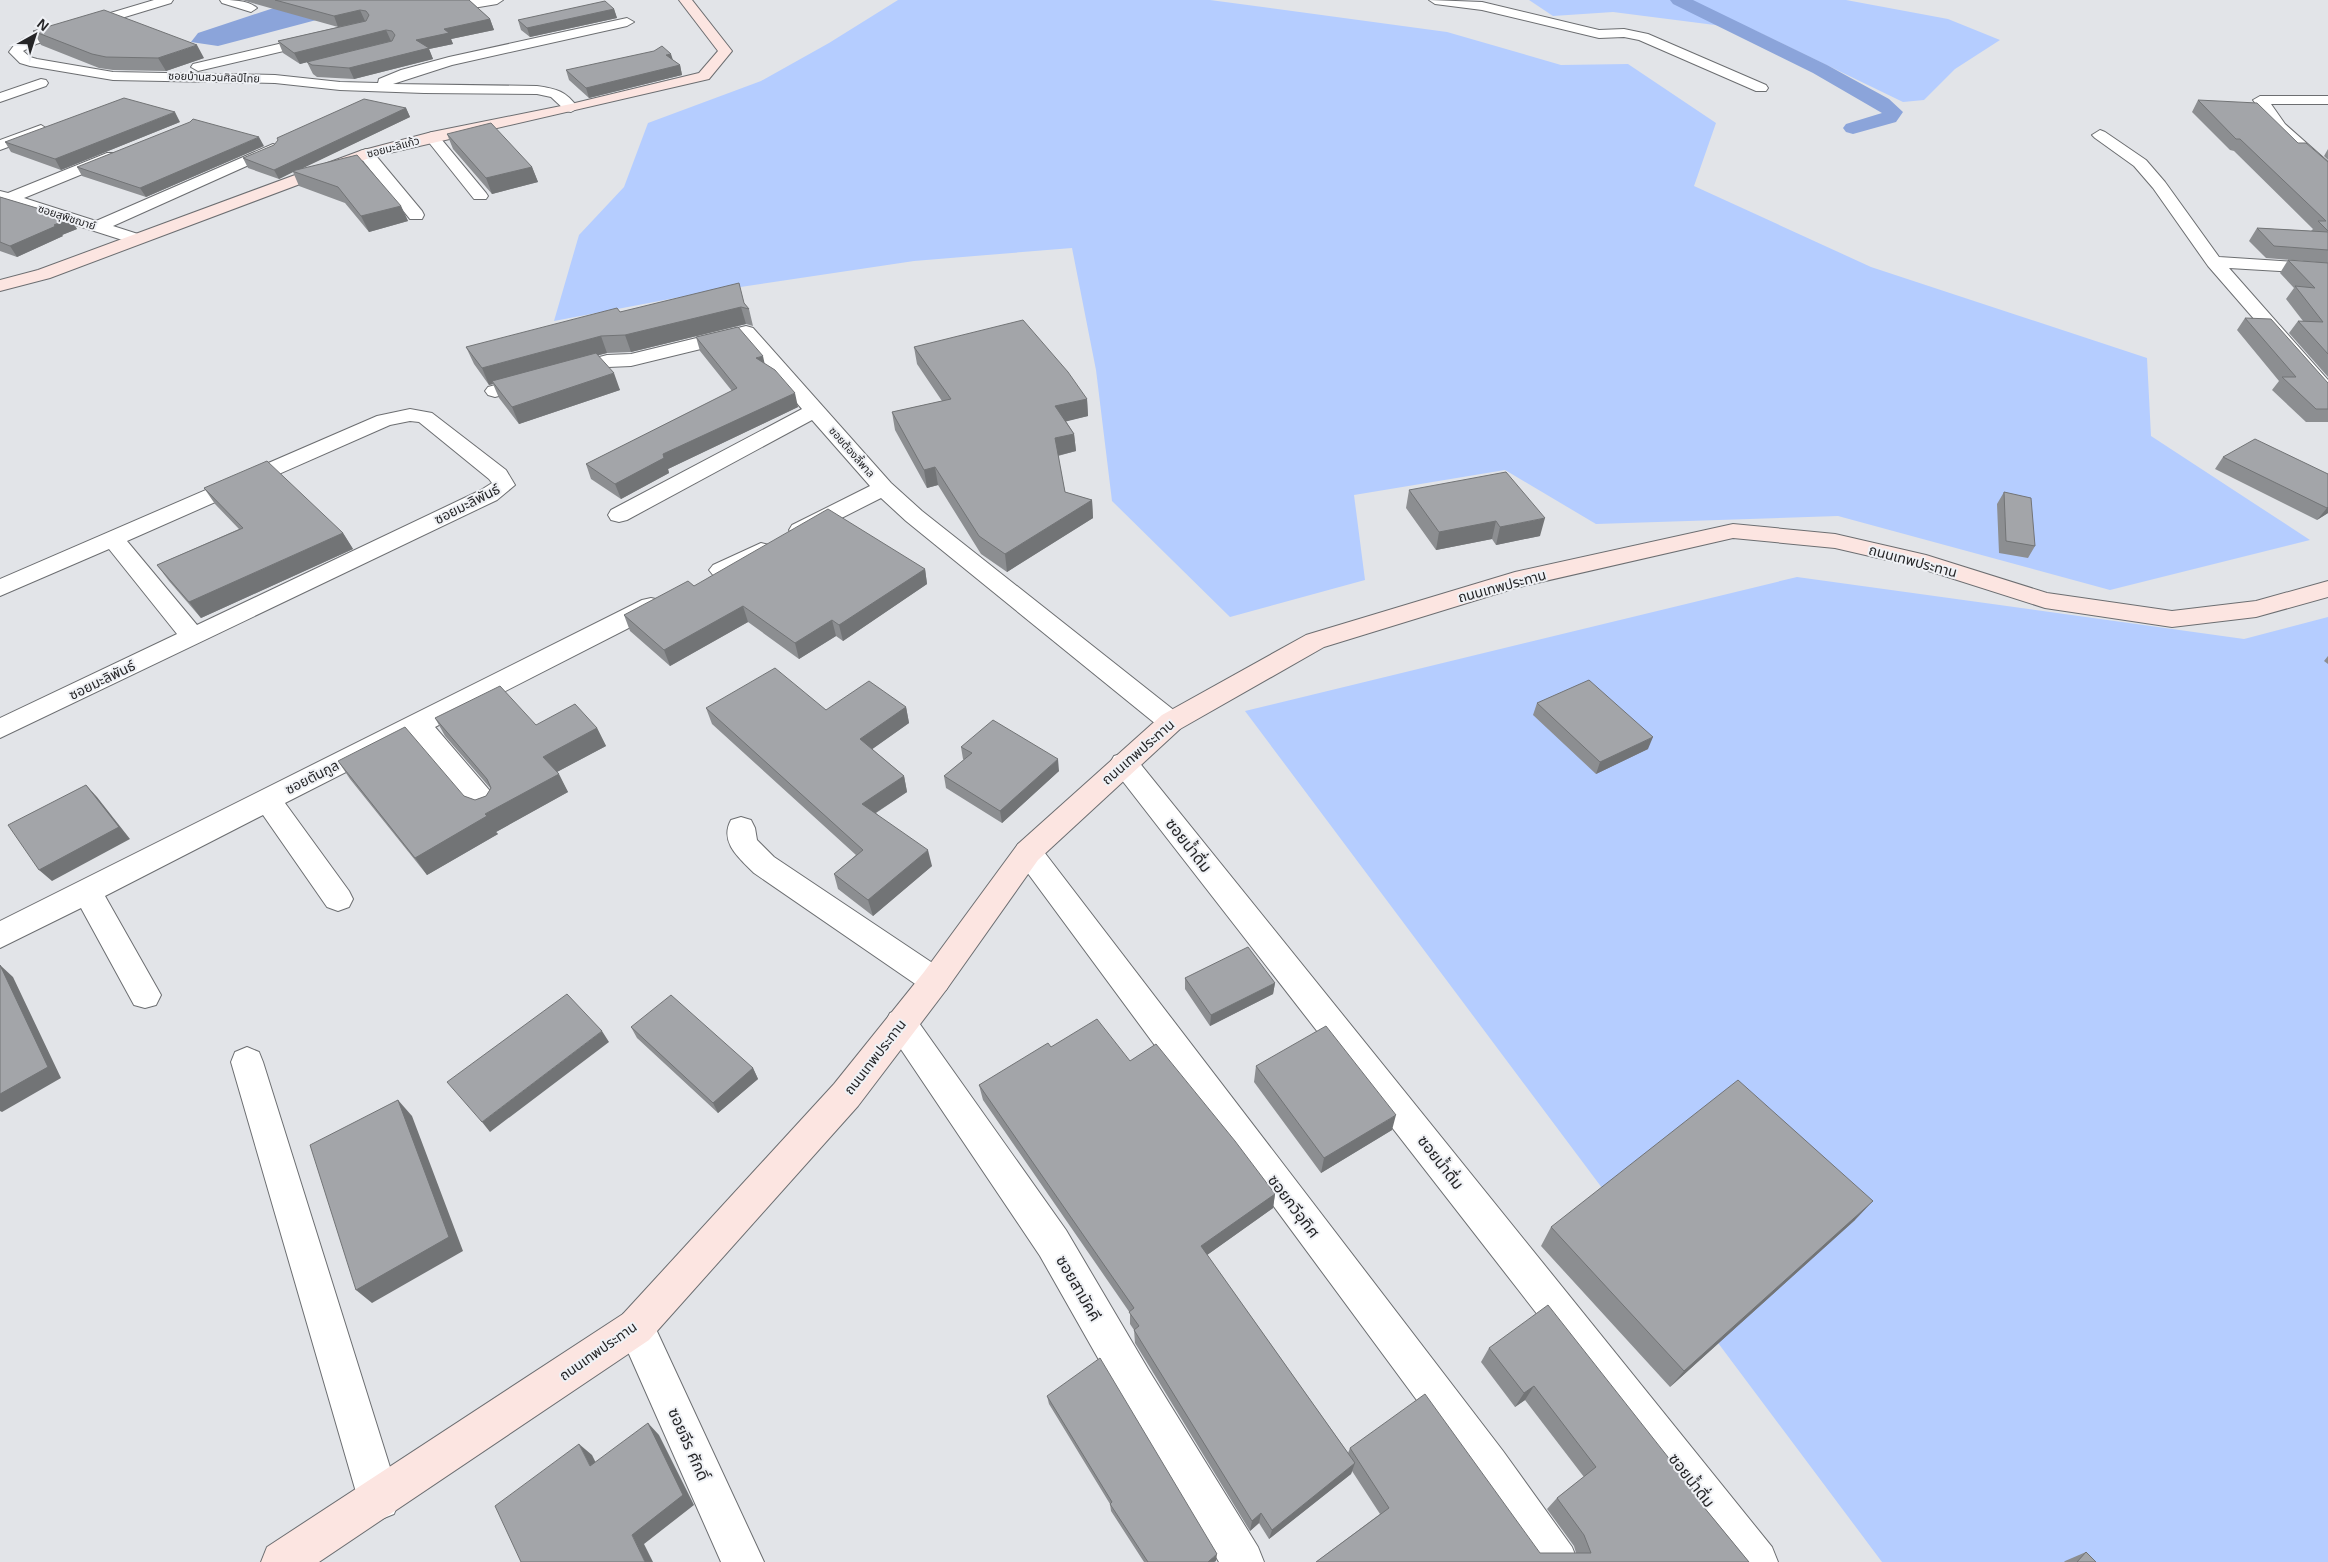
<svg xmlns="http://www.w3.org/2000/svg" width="2328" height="1562" viewBox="0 0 2328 1562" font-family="Arial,'Noto Sans Thai',sans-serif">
	<rect width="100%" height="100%" fill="#e2e4e8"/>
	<path fill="#b5cdff" d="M 898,0 L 1210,0 L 1447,32 L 1561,65 L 1628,64 L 1716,123 L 1694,186 L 1871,267 L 2147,358 L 2151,436 L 2310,540 L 2110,590 L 1838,516 L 1596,524 L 1505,470 L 1354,495 L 1365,580 L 1230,617 L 1112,501 L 1096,370 L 1072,248 L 914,261 L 707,292 L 554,321 L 579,235 L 624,187 L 648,123 L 761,81 L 829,43 Z
		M 1529,0 L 1846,0 L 1948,19 L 2000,40 L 1955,69 L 1924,100 L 1903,102 L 1754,30 L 1613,12 L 1553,16 Z
		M 1797,577 L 2244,639 L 2328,617 L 2328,1562 L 1882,1562 L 1245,711 Z"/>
	<path fill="#8ba4da" d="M 298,0 L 339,14 L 218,46 L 191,42 L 198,33 Z"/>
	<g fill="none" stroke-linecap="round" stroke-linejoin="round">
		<path fill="#8ba4da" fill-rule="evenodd" d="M 1670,0 L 1693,0 L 1827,65 L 1889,99 L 1903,112 L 1896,122 L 1853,134 L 1846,132 L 1843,128 L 1846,124 L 1882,113 L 1813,73 L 1673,4 Z"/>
		<g stroke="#6c6e71" stroke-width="2">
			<path id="street" d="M 154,0 L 173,0 L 171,3 L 36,44 L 23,51 L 30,57 L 37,59 L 113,72 L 275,75 L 340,82 L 378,83 L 379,79 L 401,70 L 449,57 L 627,18 L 634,22 L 627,26 L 452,65 L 393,84 L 537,86 C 557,89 566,91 578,108 L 571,112 L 566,111 L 551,97 L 537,94 L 424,93 L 340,90 L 275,83 L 113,80 L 30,66 L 20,63 L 9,52 L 15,44 L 23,39 Z
				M 220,0 C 232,0 248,0 257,8 L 251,12 L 222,3 Z
				M 445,0 L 503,0 L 497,4 L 467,9 L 447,3 Z
				M 1429,0 L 1482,2 L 1599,30 L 1624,29 L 1648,34 L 1766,85 L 1768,88 L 1766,91 L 1756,91 L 1639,40 L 1624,37 L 1599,38 L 1482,10 L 1435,4 Z
				M 317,35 L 322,36 L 324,39 L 322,42 L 198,71 L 191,67 L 193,64 Z
				M 41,79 L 46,80 L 48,83 L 46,86 L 0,102 L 0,93 Z
				M 2260,96 L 2328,96 L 2328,104 L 2271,104 L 2285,124 L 2328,162 L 2328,175 L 2322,173 L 2275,130 L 2253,100 Z
				M 41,125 L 49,130 L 46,133 L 0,150 L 0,140 Z
				M 2100,130 L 2105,132 L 2146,160 L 2165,182 L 2219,257 L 2328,264 L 2328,274 L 2229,268 L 2328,380 L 2328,398 L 2321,396 L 2208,266 L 2153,188 L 2134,166 L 2095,138 L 2092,135 Z
				M 432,132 L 437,134 L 486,193 L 488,196 L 486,199 L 474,199 L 427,140 L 424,137 L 427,134 Z
				M 273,144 L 278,146 L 281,149 L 278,152 L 113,226 L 141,235 L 144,239 L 141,243 L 135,244 L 0,201 L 0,191 L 8,193 L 107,153 L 119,153 L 121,156 L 119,159 L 24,198 L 96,221 Z
				M 366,149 L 372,151 L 422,211 L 424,215 L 422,219 L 410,219 L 360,157 L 358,154 L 360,151 Z
				M 746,326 L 753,328 L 891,483 L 922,511 L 1180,715 L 1184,722 L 1180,729 L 1171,731 L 1162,729 L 906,521 L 881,498 L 808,535 L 800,537 L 792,535 L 789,530 L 792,525 L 870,486 L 812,420 L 627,520 L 619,522 L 611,520 L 608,515 L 611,510 L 802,409 L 742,339 L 631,366 L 608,367 L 495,397 L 488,395 L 485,391 L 488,387 L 607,355 L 631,354 Z
				M 410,409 L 432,413 L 506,470 L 515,485 L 497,500 L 0,738 L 0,718 L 177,634 L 109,549 L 0,596 L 0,579 L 377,416 ZM 410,421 L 419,422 L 489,479 L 492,483 L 481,490 L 197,625 L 127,541 L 390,425 Z
				M 761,543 L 769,545 L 773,550 L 769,555 L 721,577 L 713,575 L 709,570 L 713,565 Z
				M 651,598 L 660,600 L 663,606 L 660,612 L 435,727 L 496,798 L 500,805 L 496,812 L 486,816 L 476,812 L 413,738 L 285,803 L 349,891 L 353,899 L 349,907 L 338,911 L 327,907 L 263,815 L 105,896 L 161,995 L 156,1005 L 145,1008 L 134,1005 L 81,908 L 0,948 L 0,921 L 642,600 Z
				M 1124,753 L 1134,756 L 1772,1547 L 1778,1562 L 1730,1562 L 1114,770 L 1110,763 L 1114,756 Z
				M 741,817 L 751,820 L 755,828 L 757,840 L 774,857 L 946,972 L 951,981 L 946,990 L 935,994 L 924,990 L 754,873 C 739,858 719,842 731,820 Z
				M 1028,841 L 1038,844 L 1503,1451 L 1572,1547 L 1578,1562 L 1532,1562 L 1475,1479 L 1018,860 L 1014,852 L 1018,844 Z
				M 901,1009 L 912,1013 L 1066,1230 L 1148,1369 L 1258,1547 L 1264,1562 L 1219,1562 L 1120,1397 L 1040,1256 L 890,1033 L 885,1023 L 890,1013 Z
				M 247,1047 L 259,1052 L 263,1062 L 400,1499 L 394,1514 L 379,1520 L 364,1514 L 358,1499 L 231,1062 L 235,1052 Z
				M 636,1308 L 649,1314 L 764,1562 L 721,1562 L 617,1327 L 623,1314 Z"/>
		</g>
		<g stroke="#6c6e71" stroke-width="2">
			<path id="secondary" d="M 679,0 L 692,0 L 732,51 L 709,79 L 372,157 L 50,278 L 0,291 L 0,280 L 38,270 L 360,151 L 432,132 L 571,104 L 699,73 L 718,51 Z
				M 1733,524 L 1835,534 L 1926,555 L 2047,593 L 2172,611 L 2256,601 L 2328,581 L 2328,597 L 2256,617 L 2172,627 L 2045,608 L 1913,566 L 1835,548 L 1733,538 L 1519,587 L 1324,647 L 1180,729 L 1038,860 L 946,990 L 858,1106 L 649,1340 L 319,1562 L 261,1562 L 267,1547 L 623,1314 L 834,1084 L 924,972 L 1018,844 L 1162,715 L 1306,635 L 1515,572 Z"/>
		</g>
		<use href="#street" fill="#fff" fill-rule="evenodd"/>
		<use href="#secondary" fill="#fce5e1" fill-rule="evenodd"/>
	</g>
	<path fill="#8c8e91" d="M 242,0 L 469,0 L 490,19 L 494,30 L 451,39 L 453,44 L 429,49 L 433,59 L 354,79 L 317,77 L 313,74 L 307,62 L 300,64 L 283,53 L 278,41 L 338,27 Z
		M 614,9 L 617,18 L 530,37 L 521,30 L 518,20 Z
		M 33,31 L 204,58 L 166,71 L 113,70 L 99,68 L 41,45 Z
		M 673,60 L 680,65 L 682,75 L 589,98 L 569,80 L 566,70 Z
		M 2198,100 L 2298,143 L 2328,162 L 2328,263 L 2266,258 L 2249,241 L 2257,228 L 2311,231 L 2313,229 L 2234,151 L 2230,150 L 2192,112 Z
		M 406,108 L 410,117 L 302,168 L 401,206 L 408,221 L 369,232 L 345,203 L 299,186 L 293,172 L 279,179 L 248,168 L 243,158 Z
		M 180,122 L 61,170 L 11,152 L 5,142 Z
		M 447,134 L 532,167 L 538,182 L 492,194 L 453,149 Z
		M 264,146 L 146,197 L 82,176 L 77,167 Z
		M 2328,149 L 2328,160 L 2324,156 Z
		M 0,197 L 70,218 L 77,229 L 62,235 L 63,236 L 17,257 L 0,251 Z
		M 2288,260 L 2328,263 L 2328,377 L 2289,333 L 2298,321 L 2303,321 L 2286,299 L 2294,288 L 2280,273 Z
		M 744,303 L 749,309 L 753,326 L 746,324 L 631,352 L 607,353 L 598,355 L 620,390 L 519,424 L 499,398 L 493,384 L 489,385 L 474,364 L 466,347 L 620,312 Z
		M 2245,318 L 2328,383 L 2328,422 L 2306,422 L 2272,390 L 2279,381 L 2237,330 Z
		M 696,337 L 765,364 L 798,407 L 668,469 L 669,473 L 621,499 L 591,479 L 586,464 L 732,391 L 700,351 Z
		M 914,347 L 1087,399 L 1088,416 L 1066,421 L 1074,434 L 1076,451 L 1058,456 L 1065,492 L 1092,500 L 1093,518 L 1007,572 L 981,554 L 938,485 L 927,488 L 895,430 L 892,412 L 942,401 L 917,364 Z
		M 2223,457 L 2328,474 L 2328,513 L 2317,520 L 2215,469 Z
		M 204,488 L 343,533 L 353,549 L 201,618 L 169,581 L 157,565 L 239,529 L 215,504 Z
		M 1409,490 L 1540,536 L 1496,545 L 1492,539 L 1436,550 L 1406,508 Z
		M 2004,492 L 2035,546 L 2028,558 L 1999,553 L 1997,504 Z
		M 925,569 L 927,584 L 843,641 L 836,636 L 799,659 L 748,622 L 670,666 L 630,631 L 624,615 L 694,586 Z
		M 2328,656 L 2328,664 L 2324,661 Z
		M 1537,703 L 1648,749 L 1596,774 L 1533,715 Z
		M 906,707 L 909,723 L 872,749 L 904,776 L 907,792 L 876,813 L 932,866 L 873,916 L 838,889 L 834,874 L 856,855 L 712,724 L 706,708 L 826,710 Z
		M 435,718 L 536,725 L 597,728 L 606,746 L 557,772 L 568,792 L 496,832 L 498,834 L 427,875 L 350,779 L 338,761 L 464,796 L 475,800 L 486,796 L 491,789 L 445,736 Z
		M 961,747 L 1059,771 L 1002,823 L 946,788 L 944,776 L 964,760 L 963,759 Z
		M 1185,978 L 1275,983 L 1273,994 L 1210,1026 L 1185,989 Z
		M 631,1027 L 753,1068 L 758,1079 L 718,1113 L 637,1038 Z
		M 1051,1047 L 1130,1061 L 1275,1194 L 1273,1208 L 1207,1255 L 1348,1453 L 1350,1448 L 1540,1553 L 1576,1553 L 1574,1546 L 1547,1509 L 1557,1498 L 1584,1477 L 1525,1400 L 1515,1407 L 1481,1362 L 1489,1348 L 1703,1506 L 1749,1562 L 1316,1562 L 1380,1514 L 1352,1471 L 1351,1474 L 1269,1539 L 1259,1523 L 1250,1531 L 1135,1343 L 1134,1330 L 1130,1324 L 1130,1313 L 983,1100 L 979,1085 Z
		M 1256,1066 L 1392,1130 L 1321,1173 L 1254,1082 Z
		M 1855,1220 L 1670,1387 L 1541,1246 L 1551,1227 Z
		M 1047,1396 L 1216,1561 L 1214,1562 L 1144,1562 L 1111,1511 L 1110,1504 L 1049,1404 Z
		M 2086,1552 L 2096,1562 L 2064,1562 L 2065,1561 Z"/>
	<path fill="#727476" d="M 614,9 L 617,18 L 530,37 L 527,28 Z
		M 360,10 L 365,21 L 338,27 L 334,16 Z
		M 490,19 L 494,30 L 451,39 L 453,44 L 429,49 L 433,59 L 354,79 L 349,68 L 444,29 Z
		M 386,30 L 391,41 L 300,64 L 294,53 Z
		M 197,45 L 204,58 L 166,71 L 158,58 Z
		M 671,54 L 674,63 L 666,55 Z
		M 680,65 L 682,75 L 589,98 L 586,88 Z
		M 406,108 L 410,117 L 295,172 L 292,171 L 293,172 L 279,179 L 274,170 Z
		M 175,112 L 180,122 L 61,170 L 55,159 Z
		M 259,137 L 264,146 L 146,197 L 140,188 Z
		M 532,167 L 538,182 L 492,194 L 486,178 Z
		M 401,206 L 408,221 L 369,232 L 361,216 Z
		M 70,218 L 77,229 L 62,235 L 63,236 L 17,257 L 10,246 Z
		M 741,307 L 746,324 L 631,352 L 625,335 Z
		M 601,336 L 607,353 L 494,383 L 492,381 L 493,384 L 489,385 L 482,368 Z
		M 763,356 L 766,370 L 756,358 Z
		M 614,373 L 620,390 L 519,424 L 512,407 Z
		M 795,393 L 798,407 L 668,469 L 669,473 L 621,499 L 615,484 L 663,454 Z
		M 1087,399 L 1088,416 L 1056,424 L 1055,406 Z
		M 1074,434 L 1076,451 L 1056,456 L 1055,438 Z
		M 935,467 L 938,485 L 927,488 L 924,470 Z
		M 1092,500 L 1093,518 L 1007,572 L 1005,554 Z
		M 2328,507 L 2328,513 L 2317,520 L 2327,508 Z
		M 1545,518 L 1540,536 L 1496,545 L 1500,527 Z
		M 1496,521 L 1492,539 L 1436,550 L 1439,532 Z
		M 343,533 L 353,549 L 201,618 L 189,602 Z
		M 925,569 L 927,584 L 843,641 L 839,625 Z
		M 743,606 L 748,622 L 670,666 L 664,650 Z
		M 832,620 L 836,636 L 799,659 L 795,643 Z
		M 906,707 L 909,723 L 864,755 L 860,739 Z
		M 597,728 L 606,746 L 553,774 L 543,757 Z
		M 1653,737 L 1648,749 L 1596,774 L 1600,762 Z
		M 1058,759 L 1059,771 L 1002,823 L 1000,811 Z
		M 559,774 L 568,792 L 496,832 L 498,834 L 427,875 L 415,858 L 485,814 Z
		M 904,776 L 907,792 L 866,819 L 862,804 Z
		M 86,785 L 97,797 L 130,839 L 52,881 L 39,870 Z
		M 928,850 L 932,866 L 873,916 L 868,900 Z
		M 0,965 L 13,977 L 61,1078 L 2,1112 L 0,1111 Z
		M 1275,983 L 1273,994 L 1210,1026 L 1211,1015 Z
		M 602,1031 L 609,1042 L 490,1132 L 482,1122 Z
		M 753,1068 L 758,1079 L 718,1113 L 713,1103 Z
		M 398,1100 L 412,1116 L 463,1251 L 372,1303 L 356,1290 Z
		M 1396,1115 L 1392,1130 L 1321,1173 L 1324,1158 Z
		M 1275,1194 L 1273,1208 L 1200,1260 L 1201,1246 Z
		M 1873,1201 L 1855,1220 L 1670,1387 L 1684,1371 Z
		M 1534,1386 L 1525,1400 L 1515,1407 L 1524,1393 Z
		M 648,1423 L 659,1435 L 694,1505 L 644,1544 L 653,1562 L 645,1562 L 632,1535 Z
		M 579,1444 L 592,1455 L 603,1477 L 590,1466 Z
		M 1355,1463 L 1351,1474 L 1269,1539 L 1272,1530 Z
		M 1261,1513 L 1259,1523 L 1250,1531 L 1252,1521 Z
		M 1217,1554 L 1216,1561 L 1214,1562 L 1208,1562 Z"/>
	<path fill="#a3a5a9" stroke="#727476" d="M 275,0 L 469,0 L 490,19 L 444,29 L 449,33 L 416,40 L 429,48 L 349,68 L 312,65 L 307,62 L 392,41 L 395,35 L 392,31 L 386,30 L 294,53 L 278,41 L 366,21 L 369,15 L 366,11 L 360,10 L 334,16 Z
		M 605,1 L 614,9 L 527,28 L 518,20 Z
		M 104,10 L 197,45 L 158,58 L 106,57 L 92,54 L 33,31 Z
		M 662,46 L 671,54 L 666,55 L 680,65 L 586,88 L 566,70 L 654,51 Z
		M 124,98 L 175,112 L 55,159 L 5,142 Z
		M 364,99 L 406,108 L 274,170 L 243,158 L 274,145 L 278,140 L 277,138 Z
		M 2198,100 L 2257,103 L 2298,143 L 2306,143 L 2328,162 L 2328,231 L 2318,221 L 2326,221 L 2240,139 L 2236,139 Z
		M 193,119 L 259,137 L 140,188 L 77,167 L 190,122 Z
		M 491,123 L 532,167 L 486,178 L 447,134 Z
		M 357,155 L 401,206 L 361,216 L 338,187 L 292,171 Z
		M 0,197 L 70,218 L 54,225 L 56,226 L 10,246 L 0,242 Z
		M 2257,228 L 2328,232 L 2328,250 L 2274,246 Z
		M 2288,260 L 2328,263 L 2328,354 L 2298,321 L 2323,322 L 2295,286 L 2315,288 Z
		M 739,283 L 744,303 L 749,309 L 741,307 L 625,335 L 601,336 L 482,368 L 466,347 L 617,308 L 620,312 Z
		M 2245,318 L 2271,319 L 2328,383 L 2328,409 L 2316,409 L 2282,377 L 2296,377 Z
		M 1023,320 L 1068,372 L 1087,399 L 1055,406 L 1074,434 L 1055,438 L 1065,492 L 1092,500 L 1005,554 L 979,536 L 935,467 L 924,470 L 892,412 L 951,399 L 914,347 Z
		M 738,327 L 763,356 L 756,358 L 775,370 L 795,393 L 663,454 L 664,458 L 615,484 L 586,464 L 737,388 L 696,337 Z
		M 596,353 L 614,373 L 512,407 L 492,381 Z
		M 2255,439 L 2328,474 L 2328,507 L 2327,508 L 2223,457 Z
		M 267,461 L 343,533 L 189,602 L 157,565 L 243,528 L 204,488 Z
		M 1506,472 L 1545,518 L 1500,527 L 1496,521 L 1439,532 L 1409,490 Z
		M 2004,492 L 2031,498 L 2035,546 L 2006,541 Z
		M 828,509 L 925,569 L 839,625 L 832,620 L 795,643 L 743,606 L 664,650 L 624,615 L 688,581 L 694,586 Z
		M 775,668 L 826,710 L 869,681 L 906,707 L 860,739 L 904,776 L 862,804 L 928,850 L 868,900 L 834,874 L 863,850 L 706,708 Z
		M 1589,680 L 1653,737 L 1600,762 L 1537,703 Z
		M 500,686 L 536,725 L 575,704 L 597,728 L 543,757 L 559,774 L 485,814 L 487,816 L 415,858 L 338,761 L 405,727 L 464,796 L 475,800 L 486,796 L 491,788 L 487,779 L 435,718 Z
		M 993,720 L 1058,759 L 1000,811 L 944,776 L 972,753 L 961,747 Z
		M 86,785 L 119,827 L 39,870 L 8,825 Z
		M 1248,947 L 1275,983 L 1211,1015 L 1185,978 Z
		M 0,965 L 48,1067 L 0,1094 Z
		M 567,994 L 602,1031 L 482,1122 L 447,1082 Z
		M 671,995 L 753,1068 L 713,1103 L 631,1027 Z
		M 1097,1019 L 1130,1061 L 1156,1044 L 1235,1141 L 1275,1194 L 1201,1246 L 1355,1463 L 1272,1530 L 1261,1513 L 1252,1521 L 1134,1330 L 1139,1326 L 1129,1312 L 1134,1308 L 979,1085 L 1048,1043 L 1051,1047 Z
		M 1326,1026 L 1396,1115 L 1324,1158 L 1256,1066 Z
		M 1738,1080 L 1873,1201 L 1684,1371 L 1551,1227 Z
		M 398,1100 L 449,1237 L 356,1290 L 310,1145 Z
		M 1548,1305 L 1705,1504 L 1703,1506 L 1749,1562 L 1316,1562 L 1389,1508 L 1350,1448 L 1425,1394 L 1540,1553 L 1591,1553 L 1584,1535 L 1557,1498 L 1596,1467 L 1534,1386 L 1524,1393 L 1489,1348 Z
		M 1100,1358 L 1217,1554 L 1208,1562 L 1148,1562 L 1110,1504 L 1112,1502 L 1047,1396 Z
		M 648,1423 L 683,1495 L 632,1535 L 645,1562 L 521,1562 L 495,1506 L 579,1444 L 590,1466 Z
		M 2086,1552 L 2096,1562 L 2077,1562 Z"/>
	<g text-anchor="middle" stroke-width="4" stroke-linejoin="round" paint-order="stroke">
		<g font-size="11" fill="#252527" stroke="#eff1f5">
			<text transform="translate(214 77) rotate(2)" y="4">ซอยบ้านสวนศิลป์ไทย</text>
			<text transform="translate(393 147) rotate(-15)" y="4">ซอยมะลิแก้ว</text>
			<text transform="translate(67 217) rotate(18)" y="4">ซอยสุพิชฌาย์</text>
			<text transform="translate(852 452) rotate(49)" y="4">ซอยต้องลี้พาล</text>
		</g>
		<g font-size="14" fill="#252527" stroke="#eff1f5">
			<text transform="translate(467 504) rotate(-27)" y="5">ซอยมะลิพันธ์</text>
			<text transform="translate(1913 561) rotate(15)" y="5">ถนนเทพประทาน</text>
			<text transform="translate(1502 586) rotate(-15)" y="5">ถนนเทพประทาน</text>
			<text transform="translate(102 680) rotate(-26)" y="5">ซอยมะลิพันธ์</text>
			<text transform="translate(1138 752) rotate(-41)" y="5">ถนนเทพประทาน</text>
			<text transform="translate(312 777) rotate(-27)" y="5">ซอยตันกูล</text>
			<text transform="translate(875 1057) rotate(-52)" y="5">ถนนเทพประทาน</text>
			<text transform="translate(598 1351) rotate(-35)" y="5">ถนนเทพประทาน</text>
		</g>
		<g font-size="16" fill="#252527" stroke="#eff1f5">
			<text transform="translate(1189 845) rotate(52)" y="6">ซอยน้ำดื่ม</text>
			<text transform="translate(1441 1162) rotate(52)" y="6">ซอยน้ำดื่ม</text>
			<text transform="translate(1294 1206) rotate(53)" y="6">ซอยกวีอุทิศ</text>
			<text transform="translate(1079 1288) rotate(60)" y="6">ซอยสามัคคี</text>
			<text transform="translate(689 1444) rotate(66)" y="6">ซอยจีร ศักดิ์</text>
			<text transform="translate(1692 1480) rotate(52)" y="6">ซอยน้ำดื่ม</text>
		</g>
	</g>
	<g transform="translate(35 35) rotate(39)" stroke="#eff1f5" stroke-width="4" paint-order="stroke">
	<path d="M0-4L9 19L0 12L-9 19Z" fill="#252527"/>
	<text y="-8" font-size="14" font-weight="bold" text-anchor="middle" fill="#252527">N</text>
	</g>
</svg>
